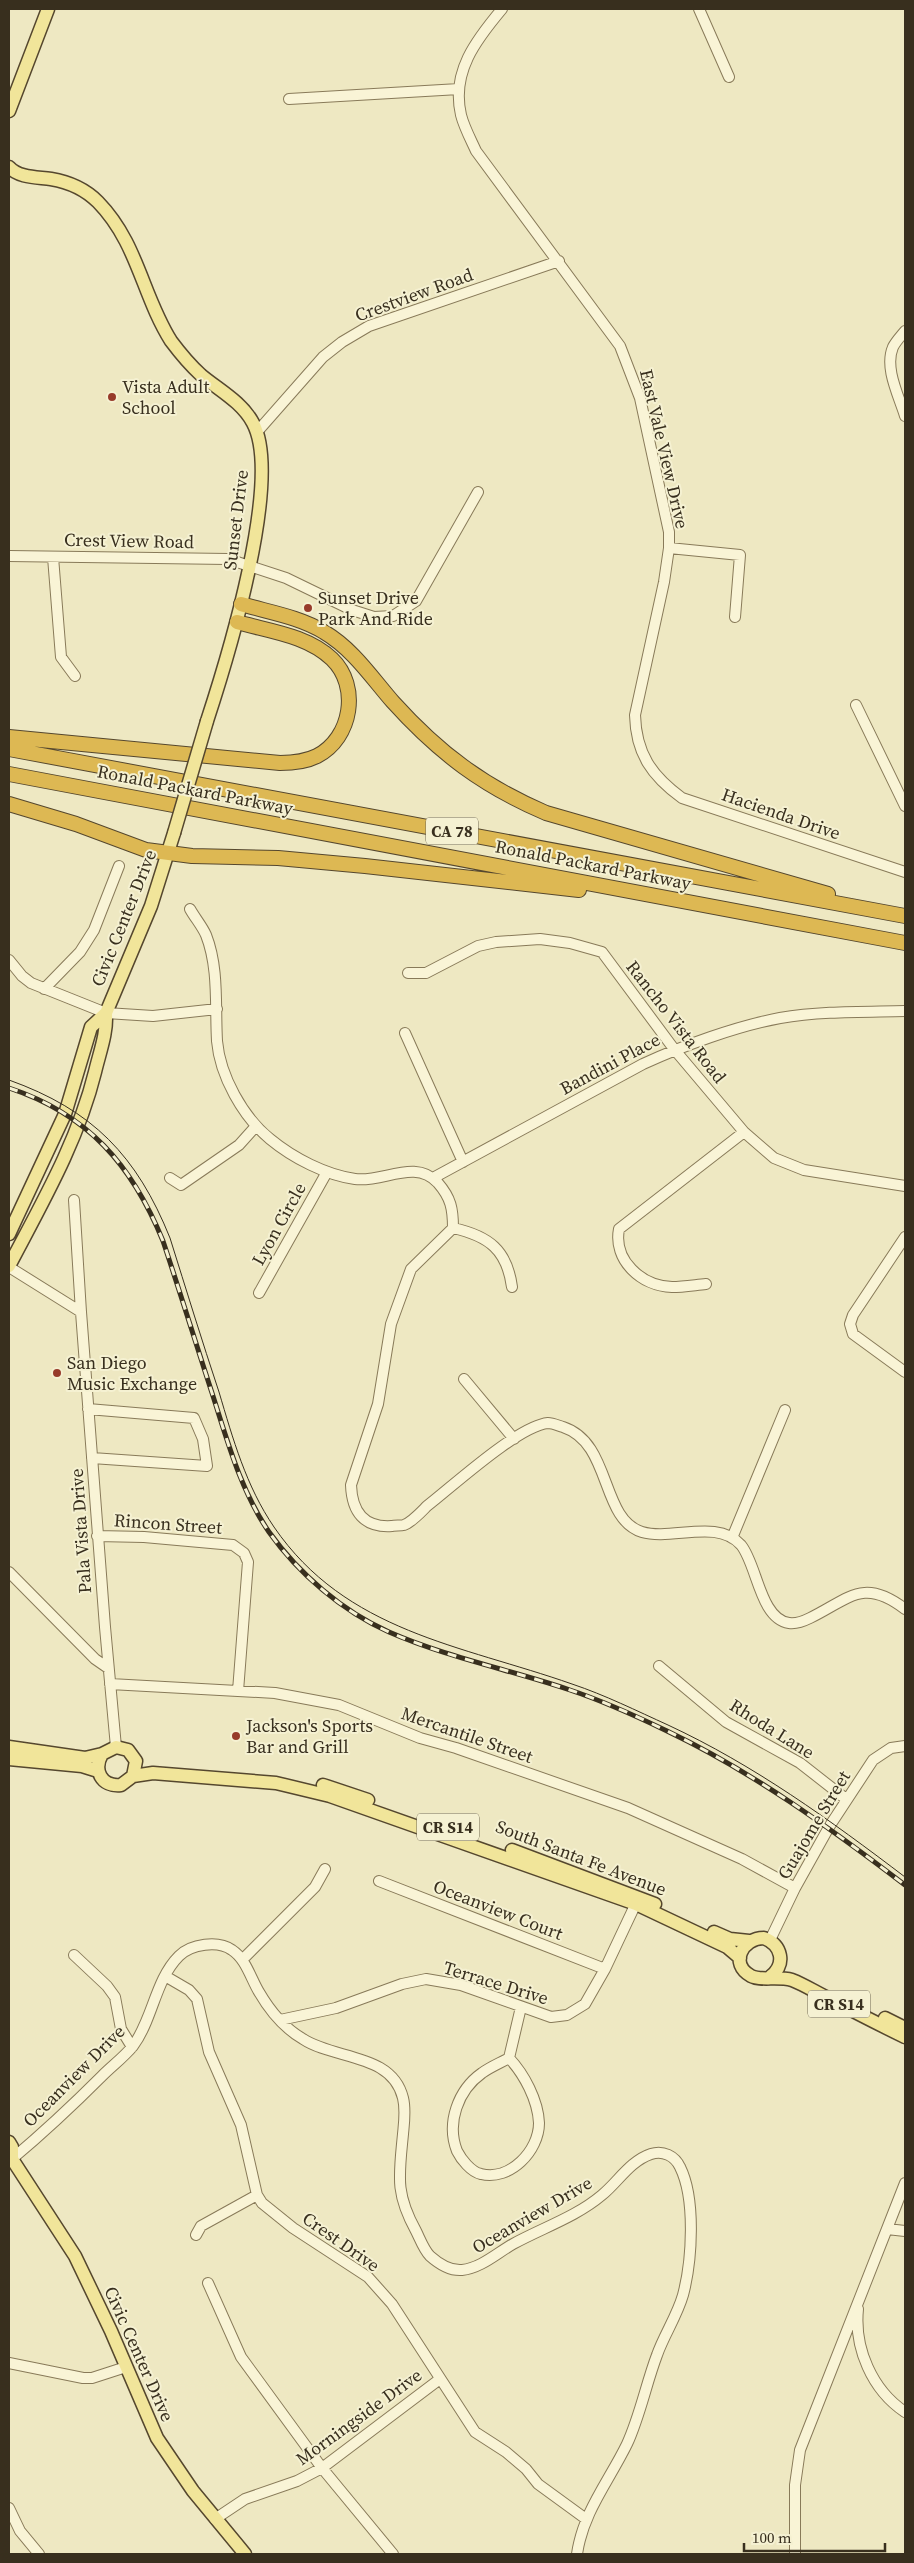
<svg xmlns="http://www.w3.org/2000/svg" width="914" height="2563" viewBox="0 0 914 2563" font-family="'Source Serif 4',serif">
	<rect width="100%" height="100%" fill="#eee8c2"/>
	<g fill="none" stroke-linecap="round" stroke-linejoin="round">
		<g stroke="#887a59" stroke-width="12">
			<path id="minor" d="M 502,9 C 476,40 451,72 461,115 C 464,127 471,140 476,151 L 620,346 L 640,398 L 669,532 L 669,548 L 664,582 L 635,715 C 636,754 652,776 682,798 L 905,872
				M 699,9 L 729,77
				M 289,99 L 459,89
				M 905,331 C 901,336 896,341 893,347 C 884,368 899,396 905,416
				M 257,432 L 323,357 L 342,342 L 369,326 L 559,261
				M 669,548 L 740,555 L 735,617
				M 9,556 L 228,559 L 286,578 L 352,610 L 374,617 L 393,616 L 416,601 L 478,492
				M 53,557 L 61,657 L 75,676
				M 856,705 L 905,806
				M 190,909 C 195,918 202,926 206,935 C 219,968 215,1006 217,1041 C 220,1076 243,1117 270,1139 C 293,1158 326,1175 355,1179 C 383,1183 415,1158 438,1183 C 451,1198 453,1209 453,1228 L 411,1269 L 391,1324 L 378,1404 L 351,1485 C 352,1512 364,1528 392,1526 C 395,1525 400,1526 404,1525 C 412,1522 421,1512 427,1506 C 453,1486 518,1426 548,1423 C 553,1423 559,1426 563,1427 C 612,1443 600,1519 642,1532 C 672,1541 717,1518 741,1545 C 757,1564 760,1619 789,1623 C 796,1624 804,1621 810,1618 C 849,1599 863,1577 905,1609
				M 9,960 L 22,976 L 31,983 L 106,1013 L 153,1016 L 217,1009
				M 408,973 L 426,973 L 478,946 L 496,942 L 540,939 L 570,943 L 602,952 L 674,1049 L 744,1132 L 774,1158 L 804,1170 L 905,1186
				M 44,989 L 80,952 L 94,930 L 119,866
				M 405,1033 L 463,1162
				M 170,1178 L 181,1185 L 239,1145 L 256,1126
				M 433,1178 L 643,1064 C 682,1046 737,1026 780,1018 C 821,1011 864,1012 905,1011
				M 74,1200 L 81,1312
				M 453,1228 C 489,1236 507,1250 512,1287
				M 905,1237 L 853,1315 L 850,1324 L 853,1334 L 905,1372
				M 9,1267 L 81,1312 L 105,1627 L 116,1747
				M 706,1284 C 695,1285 683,1287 672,1287 C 641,1286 613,1260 619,1229 L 744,1132
				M 259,1293 L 327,1172
				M 464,1379 L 514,1439
				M 88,1409 L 194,1418 L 203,1439 L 207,1466 L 92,1458
				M 97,1536 L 144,1537 L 233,1545 L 244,1553 L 248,1562 L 238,1691
				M 732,1538 L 785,1410
				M 9,1572 L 95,1659 L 108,1668
				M 659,1666 L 726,1722 L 800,1763 L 846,1799
				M 110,1684 L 275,1693 L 339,1705 L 420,1738 L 456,1748 L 628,1808 L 742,1859 L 795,1888
				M 379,1881 L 605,1969
				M 770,1940 L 795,1888 L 829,1827 L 873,1760 L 891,1748 L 905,1746
				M 74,1955 L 107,1986 L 115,1997 L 121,2029 L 132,2047
				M 242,1960 L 315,1887 L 325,1869
				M 165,1976 L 189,1990 L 197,1999 L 209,2052 L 241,2125 L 257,2195 L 262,2203 L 293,2228 L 368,2277 L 392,2304 L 475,2432 L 506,2452 L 526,2469 L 538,2484 L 586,2519
				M 280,2020 L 336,2008 L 402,1984 L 426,1979 L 461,1985 L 551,2017 L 567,2015 L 585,2004 L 605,1969 L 638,1899
				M 509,2058 C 524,2074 538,2100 539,2123 C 539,2151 510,2181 481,2174 C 471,2172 461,2159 457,2151 C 446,2123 458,2090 482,2073 C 490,2067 500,2063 509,2058 L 521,2007
				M 12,2159 C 43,2133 73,2105 102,2076 C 112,2066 124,2057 133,2046 C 153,2019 155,1980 179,1956 C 191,1944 218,1940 232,1950 C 246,1959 251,1979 259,1992 C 270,2011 284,2028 303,2039 C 335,2060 392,2053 403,2098 C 406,2110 404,2123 403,2134 C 399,2176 395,2193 416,2231 C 420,2239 424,2250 430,2256 C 439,2264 450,2271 462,2270 C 481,2268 497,2253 513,2244 C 542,2228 576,2217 602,2195 C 618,2182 630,2161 651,2154 C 663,2150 675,2156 680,2167 C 696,2199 692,2261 683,2295 C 677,2316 664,2335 657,2355 C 646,2384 640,2416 627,2444 C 609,2481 583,2512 577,2554
				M 887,2229 L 905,2231
				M 196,2235 L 201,2226 L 257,2195
				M 208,2283 L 241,2357 L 322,2468 L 393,2554
				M 858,2309 C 854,2348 872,2390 905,2412
				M 9,2363 L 83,2378 L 92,2378 L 126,2367
				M 9,2508 L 20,2531 L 39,2554
				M 215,2519 L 245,2499 L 297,2481 L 322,2468 L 440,2379
				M 795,2554 L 795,2485 L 800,2450 L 905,2183"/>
		</g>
		<g stroke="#55472e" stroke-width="15">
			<path id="major" d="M 9,111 L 48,9
				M 9,167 C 19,178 37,177 51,179 C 69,182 85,189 98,202 C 138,243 142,295 171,341 C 180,353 190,365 201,375 C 219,390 242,402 253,423 C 283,479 227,660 207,721
				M 9,1234 L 65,1114 L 91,1027 L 106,1013 L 151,906 L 174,833
				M 9,1266 C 42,1203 78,1141 95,1072 C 100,1051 107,1034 106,1013
				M 9,1747 L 85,1758 L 102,1754
				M 9,1759 L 82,1766 L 98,1771
				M 133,1776 L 136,1761 L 128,1750 L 116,1747 L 102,1754 C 93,1770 101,1787 121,1785 L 133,1776 L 153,1773 L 276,1783 L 330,1796 L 636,1904 L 727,1947 L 740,1958
				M 323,1785 L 368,1800
				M 512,1850 L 655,1904
				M 714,1932 L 730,1939 L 749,1941
				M 771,1976 C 786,1964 782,1945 764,1938 C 742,1938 729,1964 751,1976 C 760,1981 778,1976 792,1980 C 805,1985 817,1993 830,1999 C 855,2012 880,2025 905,2037
				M 885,2018 L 905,2028
				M 9,2142 L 12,2147 L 12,2159 L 75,2256 L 111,2331 L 157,2438 L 193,2491 L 245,2554"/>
		</g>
		<g stroke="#55472e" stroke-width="16">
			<path id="highway" d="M 241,604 C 268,612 300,617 324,632 C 353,649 372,678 393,702 C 439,753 483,786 546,813 L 828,894
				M 9,737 L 280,763 C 292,763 305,762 317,756 C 352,738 360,686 332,659 C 307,635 268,631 237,622
				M 9,749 L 905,916
				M 9,774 L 905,943
				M 9,804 L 76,824 L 146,850 L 192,856 L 278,858 L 365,866 L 579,890"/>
		</g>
		<use href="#minor" stroke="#f9f4d6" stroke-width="10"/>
		<use href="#major" stroke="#f1e59a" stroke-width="12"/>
		<use href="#highway" stroke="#ddb853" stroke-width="14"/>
		<path stroke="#382f1e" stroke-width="1" d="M 9,1080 C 93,1110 137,1156 170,1238 C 186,1289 202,1341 219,1392 C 233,1439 246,1486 274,1527 C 346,1632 461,1645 572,1684 C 605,1695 637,1711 668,1725 C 754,1765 830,1820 905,1877"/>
		<g stroke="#382f1e" stroke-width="5">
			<path id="rail" d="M 9,1088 C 88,1114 132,1165 163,1241 C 180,1292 196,1344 213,1396 C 228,1443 241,1491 269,1532 C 299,1574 342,1611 389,1632 C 446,1657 511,1670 570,1690 C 603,1701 636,1716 667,1731 C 753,1772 830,1828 905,1885"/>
		</g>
		<use href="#rail" stroke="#f5f1d2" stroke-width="3" stroke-dasharray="9" stroke-linecap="butt"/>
		<g stroke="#55472e" stroke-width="15" stroke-linecap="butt">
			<path id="major-bridge" d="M 174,833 L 207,721"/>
		</g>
		<use href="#major-bridge" stroke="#f1e59a" stroke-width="12"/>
	</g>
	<g fill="#973b2a" stroke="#f5f1d2" stroke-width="2">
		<circle cx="112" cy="397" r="5"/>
		<circle cx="308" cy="608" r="5"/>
		<circle cx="57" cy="1373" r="5"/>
		<circle cx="236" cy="1736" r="5"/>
	</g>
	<g text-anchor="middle" stroke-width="4" stroke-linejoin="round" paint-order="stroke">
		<g fill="#f5f1d2" stroke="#716954" stroke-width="1">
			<rect x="426" y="817.5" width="52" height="27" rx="4"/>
			<rect x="417" y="1813.5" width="62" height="27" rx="4"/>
			<rect x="808" y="1990.5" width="62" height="27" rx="4"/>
		</g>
		<g font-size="16" font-weight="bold" fill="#382f1e">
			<text x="452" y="837">CA 78</text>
			<text x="448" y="1833">CR S14</text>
			<text x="839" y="2010">CR S14</text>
		</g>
		<g font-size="18" fill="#382f1e" stroke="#f5f1d2">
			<text transform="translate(414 295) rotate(-20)" y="6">Crestview Road</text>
			<text transform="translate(664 449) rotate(77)" y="6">East Vale View Drive</text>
			<text transform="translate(236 520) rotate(-83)" y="6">Sunset Drive</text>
			<text transform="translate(129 541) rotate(1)" y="6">Crest View Road</text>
			<text transform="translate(195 790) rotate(11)" y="6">Ronald Packard Parkway</text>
			<text transform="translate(781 814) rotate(19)" y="6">Hacienda Drive</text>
			<text transform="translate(593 865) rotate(11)" y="6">Ronald Packard Parkway</text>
			<text transform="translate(124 918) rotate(-68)" y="6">Civic Center Drive</text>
			<text transform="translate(676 1022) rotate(52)" y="6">Rancho Vista Road</text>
			<text transform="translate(610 1064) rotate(-28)" y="6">Bandini Place</text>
			<text transform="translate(279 1224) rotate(-61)" y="6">Lyon Circle</text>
			<text transform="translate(168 1524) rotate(4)" y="6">Rincon Street</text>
			<text transform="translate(81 1531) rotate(-94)" y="6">Pala Vista Drive</text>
			<text transform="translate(772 1729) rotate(32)" y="6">Rhoda Lane</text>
			<text transform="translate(467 1735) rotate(19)" y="6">Mercantile Street</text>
			<text transform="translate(814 1825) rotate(-59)" y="6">Guajome Street</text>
			<text transform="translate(581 1858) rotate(21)" y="6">South Santa Fe Avenue</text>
			<text transform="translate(498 1910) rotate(21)" y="6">Oceanview Court</text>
			<text transform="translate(496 1983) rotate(17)" y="6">Terrace Drive</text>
			<text transform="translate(74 2076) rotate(-45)" y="6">Oceanview Drive</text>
			<text transform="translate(532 2215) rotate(-30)" y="6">Oceanview Drive</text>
			<text transform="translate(341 2242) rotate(35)" y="6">Crest Drive</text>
			<text transform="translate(139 2354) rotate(66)" y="6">Civic Center Drive</text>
			<text transform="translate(359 2417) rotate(-36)" y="6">Morningside Drive</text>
		</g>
		<g font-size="18" fill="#382f1e" stroke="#f5f1d2" text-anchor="start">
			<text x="122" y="393">Vista Adult<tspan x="122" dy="21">School</tspan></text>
			<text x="318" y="604">Sunset Drive<tspan x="318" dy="21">Park And Ride</tspan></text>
			<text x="67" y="1369">San Diego<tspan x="67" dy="21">Music Exchange</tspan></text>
			<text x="246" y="1732">Jackson's Sports<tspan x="246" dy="21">Bar and Grill</tspan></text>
		</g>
	</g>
	<rect width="914" height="2563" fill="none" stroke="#382f1e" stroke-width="20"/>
	<path d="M744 2543v8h141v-8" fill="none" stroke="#382f1e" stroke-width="2.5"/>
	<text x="752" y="2543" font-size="15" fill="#382f1e" stroke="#f5f1d2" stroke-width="4" paint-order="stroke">100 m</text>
</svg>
